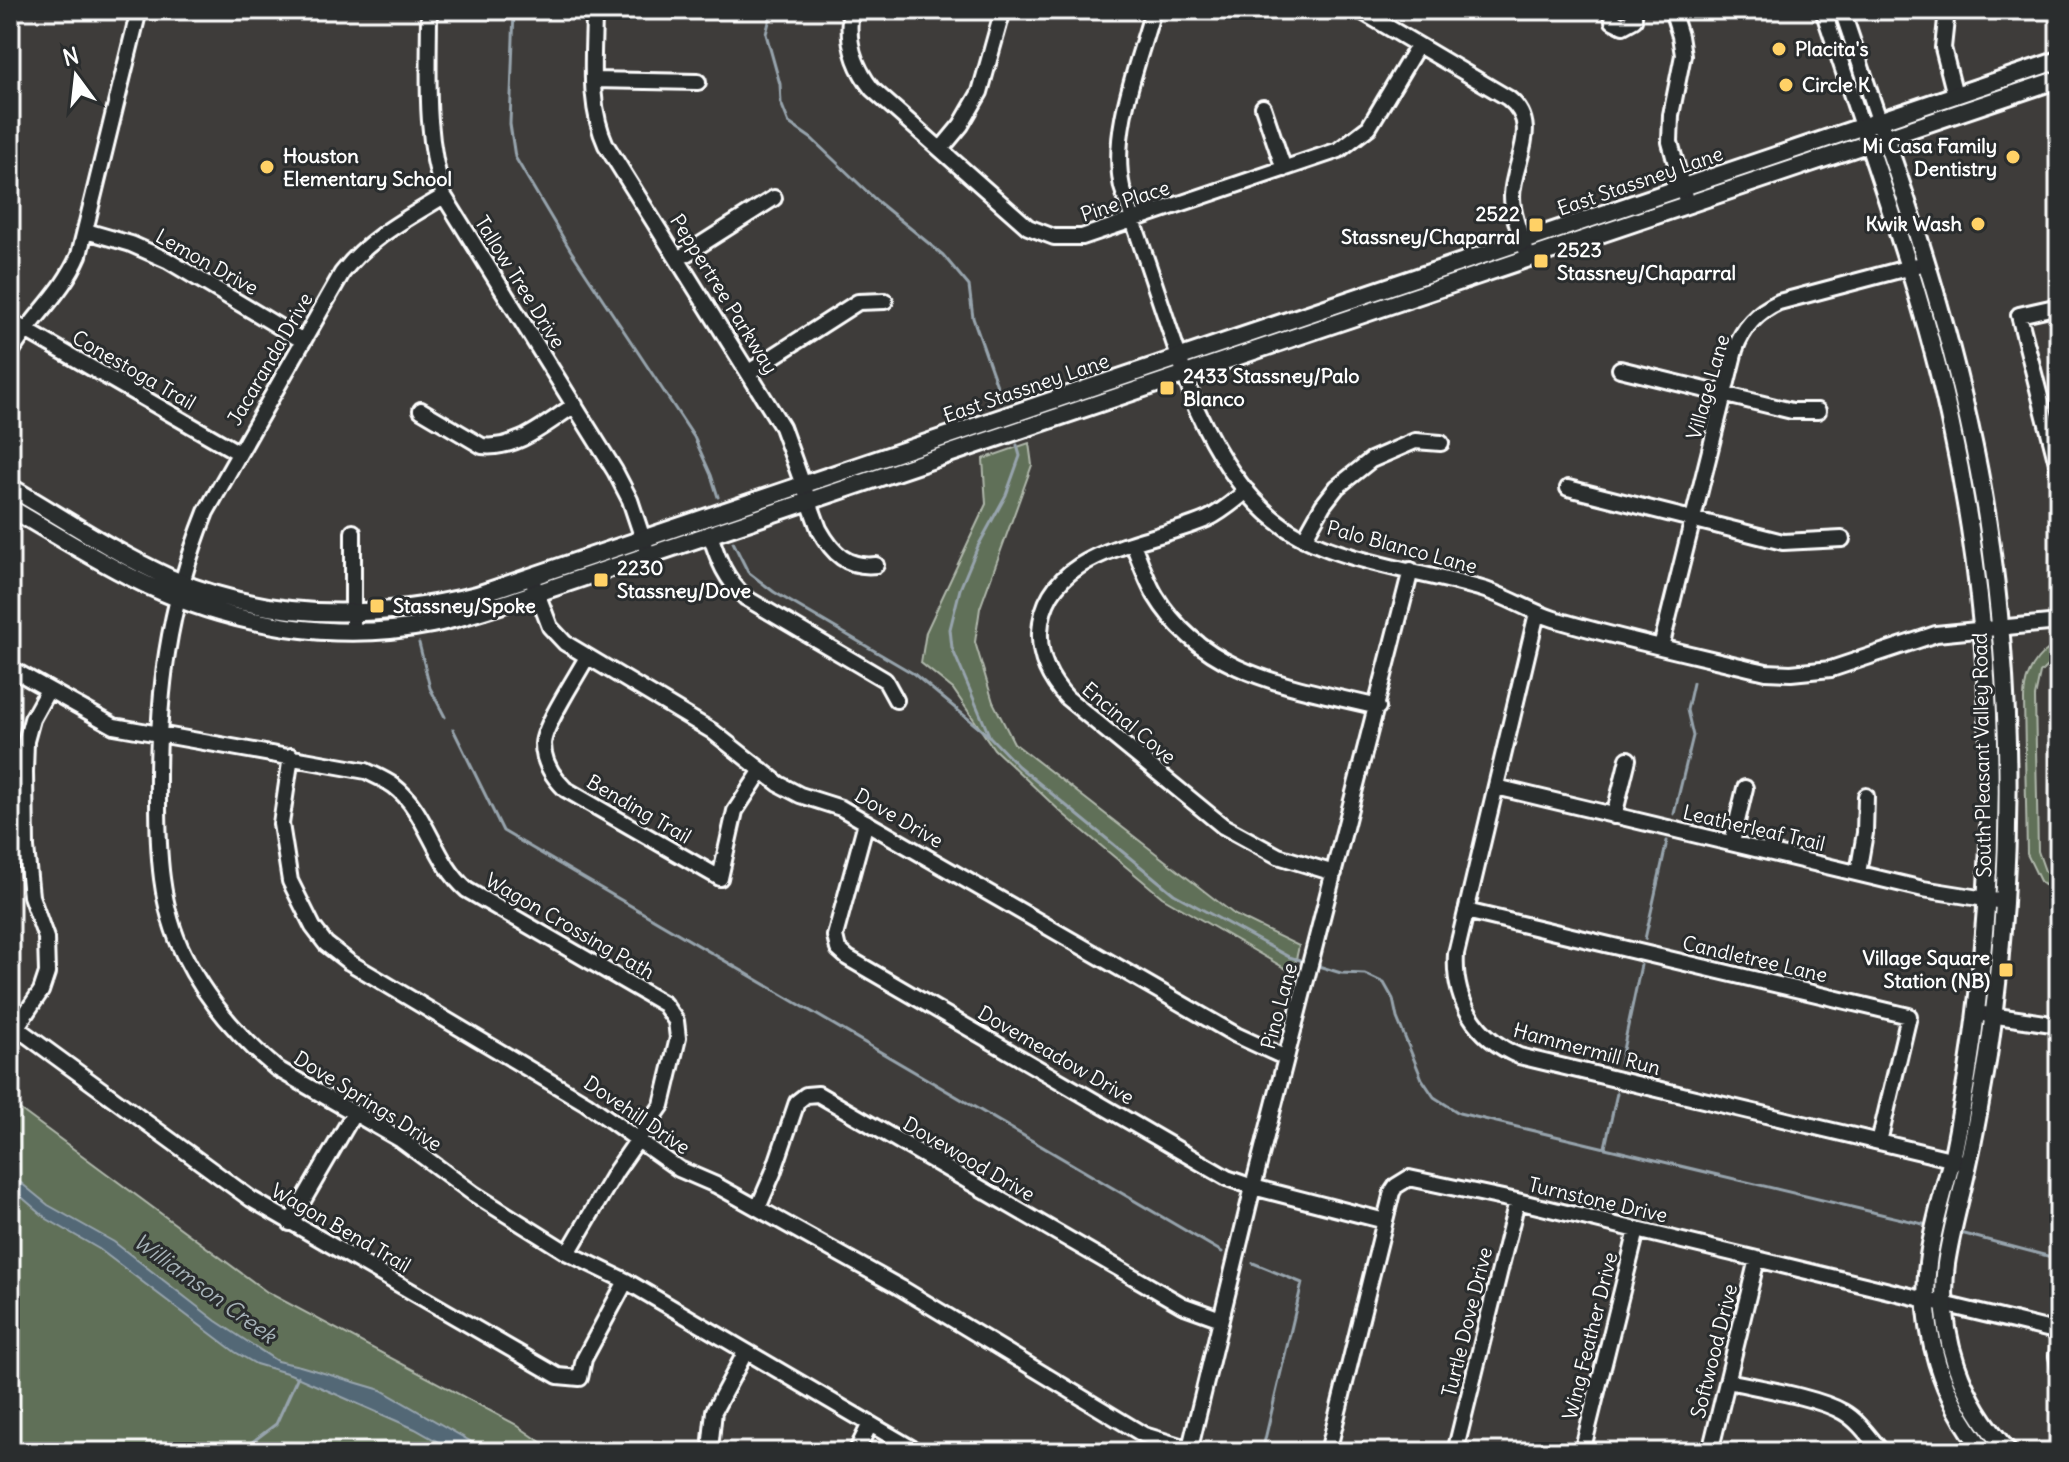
<svg xmlns="http://www.w3.org/2000/svg" width="2069" height="1462" viewBox="0 0 2069 1462" font-family="Delius,sans-serif">
	<rect width="100%" height="100%" fill="#3e3c3a"/>
	<filter id="ink" filterUnits="userSpaceOnUse"><feTurbulence type="fractalNoise" baseFrequency=".0125" numOctaves="2"/><feDisplacementMap in="SourceGraphic" scale="16" xChannelSelector="R" yChannelSelector="G"/><feConvolveMatrix kernelMatrix="1 2 1 2 8 2 1 2 1" color-interpolation-filters="sRGB"/></filter>
	<g filter="url(#ink)">
		<path fill="#617058" stroke="#b0b8ac" stroke-width="2" d="M 1029,443 L 1032,465 L 980,608 L 975,642 L 993,702 L 1014,743 L 1235,915 L 1299,946 L 1293,973 L 1162,897 L 1062,813 L 994,749 L 953,689 L 921,663 L 926,632 L 986,504 L 983,459 Z
			M 2059,642 L 2059,654 L 2040,673 L 2035,697 L 2038,851 L 2045,871 L 2059,885 L 2059,897 L 2040,881 L 2027,854 L 2024,700 C 2024,673 2036,655 2059,642 Z
			M 10,1102 L 267,1292 L 515,1424 L 555,1452 L 10,1452 Z"/>
		<path fill="#526876" stroke="#97a4ad" stroke-width="2" d="M 10,1174 L 48,1205 L 114,1242 L 216,1321 L 277,1361 L 300,1366 L 381,1390 L 489,1452 L 456,1452 L 415,1429 L 290,1374 L 256,1364 L 235,1352 L 99,1249 L 47,1219 L 10,1187 Z"/>
		<g fill="none" stroke-linecap="round" stroke-linejoin="round">
			<path stroke="#97a4ad" stroke-width="3" d="M 514,10 L 510,124 L 515,157 L 571,251 L 694,437 L 711,475 L 718,497
				M 772,10 L 766,34 L 780,84 L 781,103 L 789,123 L 812,139 L 877,201 L 943,255 L 969,286 L 973,318 L 1003,403
				M 733,542 L 748,572 L 774,592 L 914,674 L 990,737 L 1018,766 L 1174,894 L 1289,957 L 1307,962
				M 419,643 L 430,688 L 445,717
				M 453,729 L 503,831 L 1222,1252
				M 989,735 L 952,648 L 950,629 L 960,589 L 978,546 L 1006,495 L 1020,456 L 1017,445
				M 1674,814 L 1693,736 L 1687,710 L 1693,683
				M 1645,939 L 1667,841
				M 1315,965 L 1341,973 L 1365,974 L 1384,983 L 1393,999 L 1397,1018 L 1422,1079 L 1434,1097 L 1459,1113 L 1931,1226
				M 1620,1064 L 1641,965
				M 1605,1147 L 1617,1093
				M 1957,1232 L 2059,1259
				M 1253,1263 L 1302,1283 L 1262,1452
				M 239,1452 L 276,1424 L 298,1376"/>
			<g stroke="#fff" stroke-width="20">
				<path id="minor" d="M 429,10 C 429,75 424,134 444,196 L 615,471 L 630,500 L 646,548
					M 594,10 C 594,55 587,104 606,145 L 782,427 L 819,529 C 833,554 847,568 876,565
					M 851,10 C 846,40 853,65 872,89 L 1028,227 L 1054,237 L 1082,237 L 1339,150 L 1369,127 L 1418,45
					M 1153,10 C 1138,65 1110,131 1122,187 L 1196,408 C 1216,452 1245,500 1286,528 C 1334,561 1424,572 1482,589 C 1507,596 1529,611 1554,619 C 1624,640 1696,655 1766,672 L 1791,673 L 1831,669 L 1936,634 L 2059,622
					M 1359,10 L 1508,98 C 1543,125 1513,161 1512,196 C 1512,214 1520,233 1526,250
					M 1612,10 L 1613,21 L 1623,26 L 1634,20 L 1634,10
					M 1672,10 L 1680,36 L 1683,55 L 1671,115 L 1670,142 L 1687,204
					M 1823,10 L 1862,126
					M 1842,10 L 1879,120
					M 1947,10 L 1943,48 L 1955,95
					M 593,80 L 698,82
					M 1263,107 L 1284,169
					M 941,149 L 961,125 L 980,92 L 1003,10
					M 444,196 C 406,219 369,238 342,273 L 206,512 C 167,610 157,694 158,799 C 158,851 160,907 184,955 C 205,998 239,1037 276,1068 L 401,1140 L 474,1194 L 568,1253 L 626,1281 L 918,1452
					M 86,231 L 131,244 L 167,260 L 303,341
					M 678,259 L 774,198
					M 2059,306 L 2019,315 L 2059,471
					M 10,321 L 239,453
					M 10,354 C 31,318 63,293 79,255 L 139,10
					M 1620,369 L 1792,411 L 1818,411
					M 749,372 L 858,302 L 885,301
					M 421,410 L 482,446 C 518,450 546,423 575,405
					M 1568,488 L 1783,542 L 1842,539
					M 1247,491 C 1234,501 1222,512 1207,519 C 1148,545 1044,548 1040,632 C 1039,658 1049,679 1067,698 L 1223,826 L 1278,856 L 1334,873
					M 710,534 C 718,560 726,580 746,598 L 885,680 L 896,700
					M 1304,539 L 1323,505 L 1337,487 L 1371,460 L 1415,441 L 1441,443
					M 1133,544 C 1140,561 1146,579 1155,595 C 1204,677 1293,686 1378,707
					M 534,585 L 550,627 L 565,643 L 712,731 L 779,784 L 800,795 L 841,808 L 1236,1035 L 1286,1058
					M 1537,613 L 1456,954 C 1453,1001 1476,1038 1519,1056 L 1963,1162
					M 353,631 L 353,532
					M 1661,647 L 1735,350 C 1743,327 1757,312 1779,302 L 1918,265
					M 587,657 C 577,676 544,725 543,744 C 543,762 553,777 565,789 L 720,878 L 735,811 L 762,770
					M 10,668 L 114,726 L 366,771 C 376,776 386,780 394,786 C 427,811 434,862 467,890 L 664,1004 L 676,1021 L 678,1038 L 662,1105 L 616,1171 L 568,1253
					M 291,756 L 281,824 L 290,881 L 313,927 L 326,944 L 349,962 L 586,1103 L 679,1169 L 716,1185 L 901,1288 L 1144,1435 L 1190,1449
					M 1496,787 L 1923,889 L 2004,902
					M 1614,816 L 1628,759
					M 866,822 L 835,936 L 838,949 L 848,958 L 1227,1178 L 1253,1187 L 1385,1221
					M 1732,843 L 1745,788
					M 1858,873 L 1865,833 L 1866,796
					M 1466,911 L 1909,1016 L 1879,1142
					M 1976,1013 L 2059,1025
					M 10,1023 L 251,1199 L 558,1376 L 580,1378 L 584,1359 L 626,1281
					M 16,1028 L 41,991 L 47,973 L 46,938 L 31,896 L 26,848 L 25,772 L 26,741 L 32,719 L 48,690
					M 758,1208 L 773,1173 L 797,1102 L 806,1095 L 818,1094 L 1182,1305 L 1221,1319
					M 290,1223 L 354,1113
					M 2059,1344 L 2057,1356 L 2059,1365
					M 1728,1381 C 1759,1388 1817,1397 1843,1412 C 1859,1421 1870,1438 1882,1452
					M 711,1440 L 714,1411 L 745,1353
					M 856,1452 L 870,1424
					M 1189,1452 L 1253,1187 L 1411,570
					M 1328,1452 L 1392,1192 L 1396,1186 L 1409,1178 L 1517,1201 L 2059,1332
					M 1455,1452 L 1517,1201
					M 1582,1452 L 1637,1230
					M 1710,1452 L 1757,1259"/>
			</g>
			<g stroke="#fff" stroke-width="22">
				<path id="major" d="M 1882,129 C 1927,256 1966,386 1987,518 C 2014,696 2014,879 1988,1056 C 1982,1092 1976,1128 1968,1164 C 1961,1197 1951,1230 1946,1264 C 1937,1334 1961,1401 2009,1452
					M 1866,136 C 1897,228 1928,321 1949,416 C 1997,632 2002,858 1967,1077 C 1962,1105 1958,1135 1951,1163 C 1943,1196 1932,1229 1928,1263 C 1920,1331 1942,1399 1985,1452
					M 10,487 C 63,518 115,553 170,578 C 268,621 375,620 477,595 L 2059,60
					M 10,508 C 55,534 100,563 147,585 C 235,626 337,643 432,624 C 467,617 502,604 537,593 L 2059,79"/>
			</g>
			<use href="#minor" stroke="#2a2d2e" stroke-width="14"/>
			<use href="#major" stroke="#2a2d2e" stroke-width="16"/>
		</g>
	</g>
	<g fill="#ffd166" stroke="#2a2d2e" stroke-width="3">
		<circle cx="1779" cy="49" r="8"/>
		<circle cx="1786" cy="85" r="8"/>
		<circle cx="2013" cy="157" r="8"/>
		<circle cx="267" cy="167" r="8"/>
		<circle cx="1978" cy="224" r="8"/>
		<rect x="1528" y="217" width="16" height="16" rx="4"/>
		<rect x="1533" y="253" width="16" height="16" rx="4"/>
		<rect x="1159" y="380" width="16" height="16" rx="4"/>
		<rect x="593" y="572" width="16" height="16" rx="4"/>
		<rect x="369" y="598" width="16" height="16" rx="4"/>
		<rect x="1998" y="962" width="16" height="16" rx="4"/>
	</g>
	<g text-anchor="middle" stroke-width="6" stroke-linejoin="round" paint-order="stroke">
		<g font-size="20" font-weight="bold" fill="#fff" stroke="#2a2d2e" text-anchor="start">
			<text x="1795" y="56">Placita's</text>
			<text x="1802" y="92">Circle K</text>
			<text x="1997" y="153" text-anchor="end">Mi Casa Family<tspan x="1997" dy="23">Dentistry</tspan></text>
			<text x="283" y="163">Houston<tspan x="283" dy="23">Elementary School</tspan></text>
			<text x="1520" y="221" text-anchor="end">2522<tspan x="1520" dy="23">Stassney/Chaparral</tspan></text>
			<text x="1962" y="231" text-anchor="end">Kwik Wash</text>
			<text x="1557" y="257">2523<tspan x="1557" dy="23">Stassney/Chaparral</tspan></text>
			<text x="1183" y="383">2433 Stassney/Palo<tspan x="1183" dy="23">Blanco</tspan></text>
			<text x="617" y="575">2230<tspan x="617" dy="23">Stassney/Dove</tspan></text>
			<text x="393" y="613">Stassney/Spoke</text>
			<text x="1990" y="965" text-anchor="end">Village Square<tspan x="1990" dy="23">Station (NB)</tspan></text>
		</g>
		<g font-size="20" fill="#fff" stroke="#2a2d2e">
			<text transform="translate(1640 181) rotate(-19)" y="7">East Stassney Lane</text>
			<text transform="translate(1125 201) rotate(-18)" y="7">Pine Place</text>
			<text transform="translate(207 262) rotate(29)" y="7">Lemon Drive</text>
			<text transform="translate(520 282) rotate(58)" y="7">Tallow Tree Drive</text>
			<text transform="translate(724 294) rotate(58)" y="7">Peppertree Parkway</text>
			<text transform="translate(270 359) rotate(-60)" y="7">Jacaranda Drive</text>
			<text transform="translate(134 370) rotate(30)" y="7">Conestoga Trail</text>
			<text transform="translate(1708 387) rotate(-74)" y="7">Village Lane</text>
			<text transform="translate(1026 388) rotate(-19)" y="7">East Stassney Lane</text>
			<text transform="translate(1402 547) rotate(15)" y="7">Palo Blanco Lane</text>
			<text transform="translate(1129 723) rotate(40)" y="7">Encinal Cove</text>
			<text transform="translate(1982 755) rotate(-91)" y="7">South Pleasant Valley Road</text>
			<text transform="translate(639 809) rotate(30)" y="7">Bending Trail</text>
			<text transform="translate(899 818) rotate(30)" y="7">Dove Drive</text>
			<text transform="translate(1754 828) rotate(13)" y="7">Leatherleaf Trail</text>
			<text transform="translate(570 926) rotate(30)" y="7">Wagon Crossing Path</text>
			<text transform="translate(1755 959) rotate(13)" y="7">Candletree Lane</text>
			<text transform="translate(1279 1006) rotate(-75)" y="7">Pino Lane</text>
			<text transform="translate(1587 1049) rotate(15)" y="7">Hammermill Run</text>
			<text transform="translate(1056 1055) rotate(30)" y="7">Dovemeadow Drive</text>
			<text transform="translate(368 1101) rotate(32)" y="7">Dove Springs Drive</text>
			<text transform="translate(637 1115) rotate(34)" y="7">Dovehill Drive</text>
			<text transform="translate(969 1159) rotate(30)" y="7">Dovewood Drive</text>
			<text transform="translate(1598 1200) rotate(13)" y="7">Turnstone Drive</text>
			<text transform="translate(341 1228) rotate(30)" y="7">Wagon Bend Trail</text>
			<text transform="translate(1467 1322) rotate(-76)" y="7">Turtle Dove Drive</text>
			<text transform="translate(1590 1336) rotate(-76)" y="7">Wing Feather Drive</text>
			<text transform="translate(1714 1351) rotate(-76)" y="7">Softwood Drive</text>
		</g>
		<g font-size="22" font-style="italic" fill="#a8b4ba" stroke="#2a2d2e">
			<text transform="translate(205 1288) rotate(36)" y="8">Williamson Creek</text>
		</g>
	</g>
	<rect width="2069" height="1462" fill="none" stroke="#2a2d2e" stroke-width="40"/>
	<rect x="20" y="20" width="2029" height="1422" fill="none" stroke="#fff" stroke-width="3" filter="url(#ink)"/>
	<g transform="translate(76 76) rotate(345)" stroke="#2a2d2e" stroke-width="6" paint-order="stroke">
	<path d="M0-6L14 30L0 20L-14 30Z" fill="#ffffff"/>
	<text y="-12" font-size="22" font-weight="bold" text-anchor="middle" fill="#ffffff">N</text>
	</g>
</svg>
